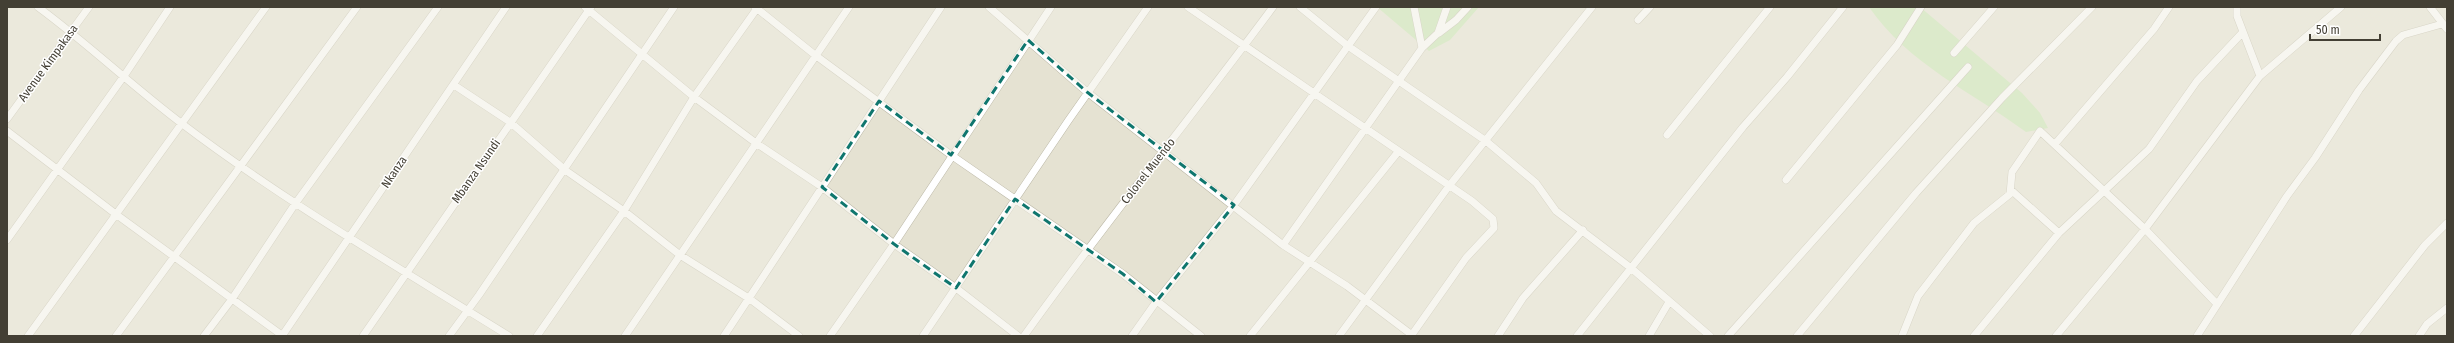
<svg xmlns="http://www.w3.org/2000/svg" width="2454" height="343" viewBox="0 0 2454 343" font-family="'Fira Sans Condensed',sans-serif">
	<rect width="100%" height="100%" fill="#f1efe4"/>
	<path fill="#e5e2d2" d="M 7,7 L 2447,7 L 2447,336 L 7,336 Z"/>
	<path fill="#c3e5ad" d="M 1377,7 L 1479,7 L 1450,40 L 1429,51 Z
		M 1869,7 L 1920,7 L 2022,93 L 2040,113 L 2048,128 L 2026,132 C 1972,92 1908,64 1869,7 Z"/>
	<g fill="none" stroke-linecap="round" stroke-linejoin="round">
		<g stroke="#bcb8a7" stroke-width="8">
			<path id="minor" d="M 38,7 C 87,43 132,86 181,123 C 285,202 398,267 509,336
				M 585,7 L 694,97 L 756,143 L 822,187 L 894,244 L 956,288 L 1018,336
				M 755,7 L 815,55 L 951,155 L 1123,274 L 1201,336
				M 989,7 L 1087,92 L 1283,245 L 1347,286 L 1412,335
				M 1188,7 L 1472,201 L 1493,219 L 1494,228 L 1466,258 L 1411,336
				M 1300,7 L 1348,46 L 1486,141 L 1536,183 L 1556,211 L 1631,268 L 1710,336
				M 2237,7 L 2237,16 L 2260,76
				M 2430,7 L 2447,29
				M 1638,20 L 1650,7
				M 1439,33 L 1456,20 L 1468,7
				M 1422,48 L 1438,33 L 1447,7
				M 1954,53 L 1994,7
				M 454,85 L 510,122 L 565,170 L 624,211 L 680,255 L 750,299 L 799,336
				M 7,119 L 89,7
				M 7,131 L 117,215 L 283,336
				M 1667,135 L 1770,7
				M 2055,144 L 2154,29 L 2169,7
				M 1786,180 L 1897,45 L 1921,7
				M 2011,190 L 2059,233
				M 7,240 L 124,76 L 170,7
				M 1283,245 L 1422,48 L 1414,7
				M 28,336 L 266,7
				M 116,336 L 357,7
				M 204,336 L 232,299 L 295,204 L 438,7
				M 282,336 L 506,7
				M 363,336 L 591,7
				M 449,336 L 479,295 L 674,7
				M 537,336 L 624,211 L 694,97 L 758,7
				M 625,336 L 849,7
				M 724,336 L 941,7
				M 830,336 L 894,244 L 1051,7
				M 923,336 L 1068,121 L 1148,7
				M 1024,336 C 1104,224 1191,118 1273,7
				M 1132,336 L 1156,302 L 1234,205 L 1376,7
				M 1250,336 L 1398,152
				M 1339,336 L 1449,186 L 1592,7
				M 1498,336 L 1523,298 L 1583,230
				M 1577,336 L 1743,127 L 1787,77 L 1843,7
				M 1649,336 L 1669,302
				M 1728,336 L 1968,67
				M 1797,336 L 1916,193 L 2002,98 L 2092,7
				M 1902,336 L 1918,296 L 1974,223 L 2010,194 L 2012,172 L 2040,131 L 2145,229 L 2217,304
				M 1974,336 L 2059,233 L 2149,149 L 2197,81 L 2243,32
				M 2056,336 L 2145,229 L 2260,76 L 2341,7
				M 2197,336 L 2287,196 L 2315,158 L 2359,90 L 2396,41 L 2403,35 L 2442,24
				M 2354,336 L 2425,245 L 2447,223
				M 2419,336 L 2427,324 L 2447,308"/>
		</g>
		<use href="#minor" stroke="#fff" stroke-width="7"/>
	</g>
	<path d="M0 0H2454V343H0ZM 1028,40 L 1087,92 L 1234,205 L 1156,302 L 1123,274 L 1015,199 L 956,288 L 894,244 L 822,187 L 879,101 L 951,155 Z" fill="#f1efe4" fill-opacity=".55" fill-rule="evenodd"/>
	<path fill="none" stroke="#0f766e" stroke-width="3" stroke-dasharray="8 5" stroke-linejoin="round" d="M 1028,40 L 1087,92 L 1234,205 L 1156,302 L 1123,274 L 1015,199 L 956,288 L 894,244 L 822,187 L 879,101 L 951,155 Z"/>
	<g text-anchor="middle" stroke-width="3" stroke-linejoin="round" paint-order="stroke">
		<g font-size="12" fill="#433f34" stroke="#fff">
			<text transform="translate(48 63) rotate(-54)" y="4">Avenue Kimpakasa</text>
			<text transform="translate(476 171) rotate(-55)" y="4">Mbanza Nsundi</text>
			<text transform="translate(1148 171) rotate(-52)" y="4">Colonel Muendo</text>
			<text transform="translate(394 172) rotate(-56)" y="4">Nkanza</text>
		</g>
	</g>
	<rect width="2454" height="343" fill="none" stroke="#433f34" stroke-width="16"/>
	<path d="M2310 34v6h70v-6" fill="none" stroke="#433f34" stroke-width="2"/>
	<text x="2316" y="34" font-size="12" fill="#433f34" stroke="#ffffff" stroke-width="3" paint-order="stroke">50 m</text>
</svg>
